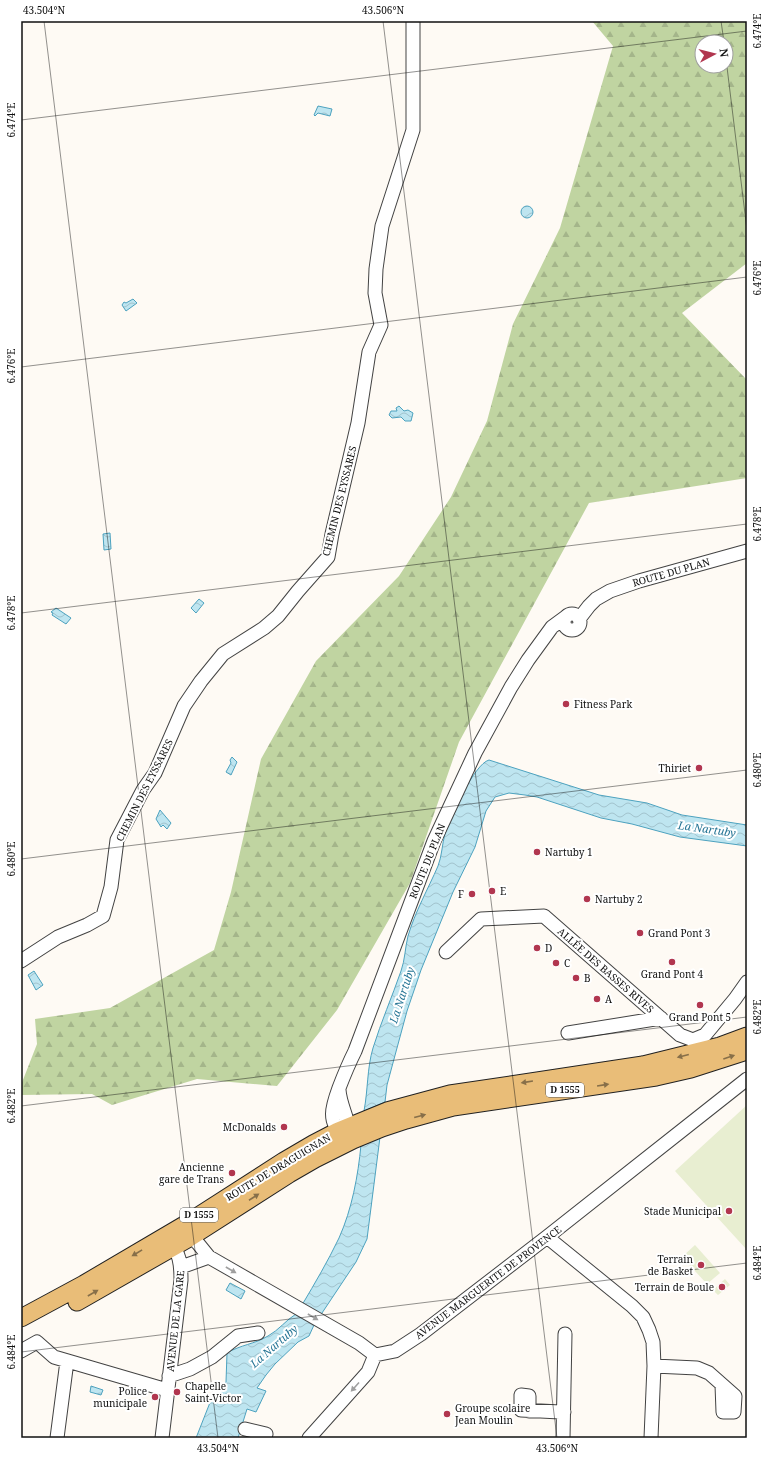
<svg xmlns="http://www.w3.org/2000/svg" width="768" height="1459" viewBox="0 0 768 1459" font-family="'Noto Serif',serif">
	<defs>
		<pattern id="forest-firs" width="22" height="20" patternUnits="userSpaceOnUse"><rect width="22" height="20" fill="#c0d4a1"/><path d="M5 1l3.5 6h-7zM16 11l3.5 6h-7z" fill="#a4b58a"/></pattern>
		<pattern id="water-waves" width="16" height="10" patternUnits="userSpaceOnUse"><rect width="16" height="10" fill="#bee5f0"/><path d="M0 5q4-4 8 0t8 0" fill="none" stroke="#a2c3cd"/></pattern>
	</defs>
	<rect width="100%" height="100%" fill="#fefaf4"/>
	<path fill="url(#forest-firs)" fill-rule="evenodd" d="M 592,21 L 747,21 L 747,263 L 682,313 L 747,380 L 747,478 L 589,503 L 459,742 L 410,883 L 337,1010 L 277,1086 L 197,1079 L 112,1105 L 92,1094 L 21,1095 L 21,1085 L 37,1044 L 35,1019 L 110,1008 L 214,950 L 231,892 L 261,759 L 316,661 L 399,576 L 451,497 L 487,421 L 513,324 L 560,228 L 613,46 ZM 702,42 L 726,42 L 726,66 L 702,66 Z"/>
	<path fill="#e8eed1" d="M 747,1105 L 747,1250 L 675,1171 Z
		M 695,1245 L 720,1273 L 707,1284 L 682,1257 Z
		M 725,1279 L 730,1285 L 718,1295 L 713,1290 Z"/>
	<path fill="url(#water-waves)" stroke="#4da2bf" d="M 318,106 L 332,109 L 330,116 L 318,113 L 315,116 L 314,115 Z
		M521 212a6 6 0 1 1 12 0a6 6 0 1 1-12 0Z
		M 133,299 L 137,303 L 126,311 L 122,305 L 124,302 L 126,303 Z
		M 399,406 L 404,411 L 408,410 L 413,413 L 411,421 L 405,421 L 401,417 L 392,418 L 389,415 L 391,411 L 397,411 L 396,408 Z
		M 110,533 L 111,549 L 104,550 L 103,534 Z
		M 199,599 L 204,603 L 196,613 L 191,608 Z
		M 56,608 L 71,618 L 66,624 L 52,615 L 53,613 L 51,612 Z
		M 232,757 L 237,762 L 231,775 L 226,772 L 231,763 L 230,760 Z
		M 489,760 L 599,795 L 647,803 L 682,815 L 747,825 L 747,846 L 680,837 L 632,824 L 601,818 L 537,797 L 525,795 L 509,793 L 495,797 L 486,811 L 475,847 L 453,892 L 421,970 L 407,1011 L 387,1085 L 385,1102 L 364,1111 C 368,1090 367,1068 373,1048 C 381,1022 392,997 401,971 C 405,960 405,948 408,936 C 415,912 428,889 438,866 C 442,856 442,844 445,834 C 450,818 474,764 489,760 Z
		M 160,810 L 171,823 L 167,829 L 163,825 L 161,827 L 156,819 Z
		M 34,971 L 43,985 L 36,990 L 28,975 Z
		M 380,1137 L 367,1239 L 356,1262 L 320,1316 L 302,1305 C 315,1283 328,1261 339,1238 C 352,1209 358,1176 361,1145 Z
		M 230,1283 L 245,1291 L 241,1299 L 226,1290 Z
		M 296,1314 L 314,1325 L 309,1336 L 298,1342 L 275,1364 L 266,1375 L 257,1388 L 266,1391 L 256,1412 L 247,1409 L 238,1438 L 196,1438 L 211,1400 L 226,1382 L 227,1353 C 240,1345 255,1344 268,1336 C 279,1330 286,1320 296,1314 Z
		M 91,1386 L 103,1390 L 101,1395 L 90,1392 Z"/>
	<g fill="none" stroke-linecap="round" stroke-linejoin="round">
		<g stroke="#434343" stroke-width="15">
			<path id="minor" d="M564 622a8 8 0 1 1 16 0a8 8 0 1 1-16 0Z
				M 579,619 L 589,606 L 596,599 L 610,591 L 639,581 L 747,551
				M 446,952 L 481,919 L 544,916 L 680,1035 L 693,1040 L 705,1035 L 735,999 L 747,982
				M 21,961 L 58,937 L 87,925 L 103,916 L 111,887 L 117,840 L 143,790 L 155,773 L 184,706 L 201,681 L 223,654 L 264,628 L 278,616 L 298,591 L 328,557 L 332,534 L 358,423 L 369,352 L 381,325 L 375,293 L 376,269 L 382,226 L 413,130 L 413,21
				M 568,1033 L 661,1018
				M 339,1090 C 340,1105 348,1117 349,1131 L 346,1134
				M 344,1136 C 327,1122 332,1107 339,1088 C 344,1075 349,1063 355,1051 L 434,841 L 475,753 L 511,687 L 528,660 L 552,627 L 567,616
				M 547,1237 L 632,1306 L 643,1317 L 649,1330 L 653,1342 L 654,1366 L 651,1438
				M 189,1238 L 196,1241 L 209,1257 L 359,1343 L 375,1355 L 395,1351 L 421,1334 L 547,1237 L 747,1079
				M 181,1267 L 209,1257
				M 21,1351 L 37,1342 L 54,1357 L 167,1390
				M 654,1366 L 697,1368 L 709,1373 L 735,1396 L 734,1412 L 723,1412 L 722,1385
				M 169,1376 L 190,1369 L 212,1357 L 238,1336 L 258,1333
				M 529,1411 L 529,1396 L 521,1395 L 521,1410 L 560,1412 L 564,1412
				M 245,1429 L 266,1434 L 265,1438
				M 57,1438 L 67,1361
				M 162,1438 L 181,1280 C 181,1266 180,1250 168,1241
				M 309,1438 L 368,1372 L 375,1355
				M 563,1438 L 565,1334"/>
		</g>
		<g stroke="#212121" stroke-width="19">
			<path id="major" d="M 77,1302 L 189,1238 L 289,1174 L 315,1159 L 353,1140 L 382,1128 L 406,1120 L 453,1107 L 656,1077 L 691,1069 L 747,1051
				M 21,1318 L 84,1284 L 186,1224 L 284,1161 L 313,1144 L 338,1131 L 387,1111 L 450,1094 L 643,1065 L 720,1046 L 747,1036"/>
		</g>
		<use href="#minor" stroke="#fff" stroke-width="13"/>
		<use href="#major" stroke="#e9bd78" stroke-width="17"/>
	</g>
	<defs><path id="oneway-solid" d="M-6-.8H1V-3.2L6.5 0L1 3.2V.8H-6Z"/></defs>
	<g fill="#876f49">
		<use href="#oneway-solid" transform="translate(683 1056) rotate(166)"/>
		<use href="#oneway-solid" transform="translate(729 1057) rotate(-19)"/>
		<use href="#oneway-solid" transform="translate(527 1082) rotate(171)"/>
		<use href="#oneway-solid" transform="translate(603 1085) rotate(-9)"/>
		<use href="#oneway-solid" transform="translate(420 1116) rotate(-15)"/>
		<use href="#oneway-solid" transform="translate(254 1197) rotate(-33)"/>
		<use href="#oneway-solid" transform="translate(137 1253) rotate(149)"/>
		<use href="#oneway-solid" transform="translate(93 1293) rotate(-30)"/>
	</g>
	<g fill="#9f9f9f">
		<use href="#oneway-solid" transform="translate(231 1270) rotate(30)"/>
		<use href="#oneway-solid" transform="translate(313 1317) rotate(30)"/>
		<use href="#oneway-solid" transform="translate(355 1387) rotate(132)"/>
	</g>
	<path fill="none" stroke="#101010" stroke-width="1" stroke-opacity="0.45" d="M 44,21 L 218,1438M 383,21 L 557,1438M 721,21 L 724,42M 726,59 L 747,230M 21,120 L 747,31M 21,367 L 747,277M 21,613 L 747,524M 21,859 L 747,770M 21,1106 L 747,1017M 21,1352 L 747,1263"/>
	<g fill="#b1364f" stroke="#fff" stroke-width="1.5">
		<circle cx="566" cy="704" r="4"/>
		<circle cx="699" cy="768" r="4"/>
		<circle cx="537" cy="852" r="4"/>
		<circle cx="492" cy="891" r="4"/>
		<circle cx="472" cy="894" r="4"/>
		<circle cx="587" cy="899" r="4"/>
		<circle cx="640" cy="933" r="4"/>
		<circle cx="537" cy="948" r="4"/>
		<circle cx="672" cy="962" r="4"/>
		<circle cx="556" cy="963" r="4"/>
		<circle cx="576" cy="978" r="4"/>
		<circle cx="597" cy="999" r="4"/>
		<circle cx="700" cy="1005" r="4"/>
		<circle cx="284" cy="1127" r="4"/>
		<circle cx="232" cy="1173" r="4"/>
		<circle cx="729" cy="1211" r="4"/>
		<circle cx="701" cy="1265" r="4"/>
		<circle cx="722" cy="1287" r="4"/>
		<circle cx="177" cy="1392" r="4"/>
		<circle cx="155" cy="1397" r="4"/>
		<circle cx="447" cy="1414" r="4"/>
	</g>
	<g text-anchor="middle" stroke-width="4" stroke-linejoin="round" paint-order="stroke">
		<g fill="#fff" stroke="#585858" stroke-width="1">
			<rect x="546" y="1083" width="38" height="14" rx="3"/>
			<rect x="180" y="1208" width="38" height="14" rx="3"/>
		</g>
		<g font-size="9" font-weight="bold" fill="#101010">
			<text x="565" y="1093">D 1555</text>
			<text x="199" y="1218">D 1555</text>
		</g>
		<g font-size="10" fill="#101010" stroke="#fff">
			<text transform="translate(339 501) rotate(-76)" y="4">CHEMIN DES EYSSARES</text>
			<text transform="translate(671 572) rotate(-16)" y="4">ROUTE DU PLAN</text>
			<text transform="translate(144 790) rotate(-63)" y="4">CHEMIN DES EYSSARES</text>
			<text transform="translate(427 861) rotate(-68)" y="4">ROUTE DU PLAN</text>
			<text transform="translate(606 970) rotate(41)" y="4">ALLÉE DES BASSES RIVES</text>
			<text transform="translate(278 1167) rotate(-31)" y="4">ROUTE DE DRAGUIGNAN</text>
			<text transform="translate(488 1282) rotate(-37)" y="4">AVENUE MARGUERITE DE PROVENCE</text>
			<text transform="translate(175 1321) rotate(-84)" y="4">AVENUE DE LA GARE</text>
		</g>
		<g font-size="10" fill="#101010" stroke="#fff" text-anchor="start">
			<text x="574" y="708">Fitness Park</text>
			<text x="691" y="772" text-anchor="end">Thiriet</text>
			<text x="545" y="856">Nartuby 1</text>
			<text x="500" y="895">E</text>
			<text x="464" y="898" text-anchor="end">F</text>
			<text x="595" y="903">Nartuby 2</text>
			<text x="648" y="937">Grand Pont 3</text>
			<text x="545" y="952">D</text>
			<text x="564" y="967">C</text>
			<text x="672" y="978" text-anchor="middle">Grand Pont 4</text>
			<text x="584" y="982">B</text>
			<text x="605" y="1003">A</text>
			<text x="700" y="1021" text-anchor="middle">Grand Pont 5</text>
			<text x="276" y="1131" text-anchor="end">McDonalds</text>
			<text x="224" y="1171" text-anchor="end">Ancienne<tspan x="224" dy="12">gare de Trans</tspan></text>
			<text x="721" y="1215" text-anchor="end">Stade Municipal</text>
			<text x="693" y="1263" text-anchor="end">Terrain<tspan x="693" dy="12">de Basket</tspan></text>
			<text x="714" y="1291" text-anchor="end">Terrain de Boule</text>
			<text x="185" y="1390">Chapelle<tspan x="185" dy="12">Saint-Victor</tspan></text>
			<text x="147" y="1395" text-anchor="end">Police<tspan x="147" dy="12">municipale</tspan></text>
			<text x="455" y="1412">Groupe scolaire<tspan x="455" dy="12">Jean Moulin</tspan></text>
		</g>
		<g font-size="11" font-style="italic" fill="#267595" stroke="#fff">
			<text transform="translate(707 829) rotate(8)" y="4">La Nartuby</text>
			<text transform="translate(402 995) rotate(-72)" y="4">La Nartuby</text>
			<text transform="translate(274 1346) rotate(-41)" y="4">La Nartuby</text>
		</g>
	</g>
	<rect width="768" height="1459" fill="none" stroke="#ffffff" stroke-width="44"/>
	<g transform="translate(714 54) rotate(83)"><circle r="19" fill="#ffffff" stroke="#9f9f9f"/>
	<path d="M0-3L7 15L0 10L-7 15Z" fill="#b1364f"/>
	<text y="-6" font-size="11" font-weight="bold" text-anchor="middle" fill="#101010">N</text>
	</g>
	<rect x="22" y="22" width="724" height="1415" fill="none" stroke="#101010" stroke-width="1.5"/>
	<g font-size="10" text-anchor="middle" fill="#101010">
		<text x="44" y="14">43.504°N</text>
		<text x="383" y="14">43.506°N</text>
		<text transform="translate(757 31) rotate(-90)" y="4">6.474°E</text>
		<text transform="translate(11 120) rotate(-90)" y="4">6.474°E</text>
		<text transform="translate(757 278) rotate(-90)" y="4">6.476°E</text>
		<text transform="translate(11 366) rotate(-90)" y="4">6.476°E</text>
		<text transform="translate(757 524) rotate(-90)" y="4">6.478°E</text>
		<text transform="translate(11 613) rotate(-90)" y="4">6.478°E</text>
		<text transform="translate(757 770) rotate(-90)" y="4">6.480°E</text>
		<text transform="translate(11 859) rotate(-90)" y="4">6.480°E</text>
		<text transform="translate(757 1017) rotate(-90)" y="4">6.482°E</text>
		<text transform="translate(11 1106) rotate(-90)" y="4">6.482°E</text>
		<text transform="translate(757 1263) rotate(-90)" y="4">6.484°E</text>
		<text transform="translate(11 1352) rotate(-90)" y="4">6.484°E</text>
		<text x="218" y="1452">43.504°N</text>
		<text x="557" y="1452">43.506°N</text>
	</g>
</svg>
